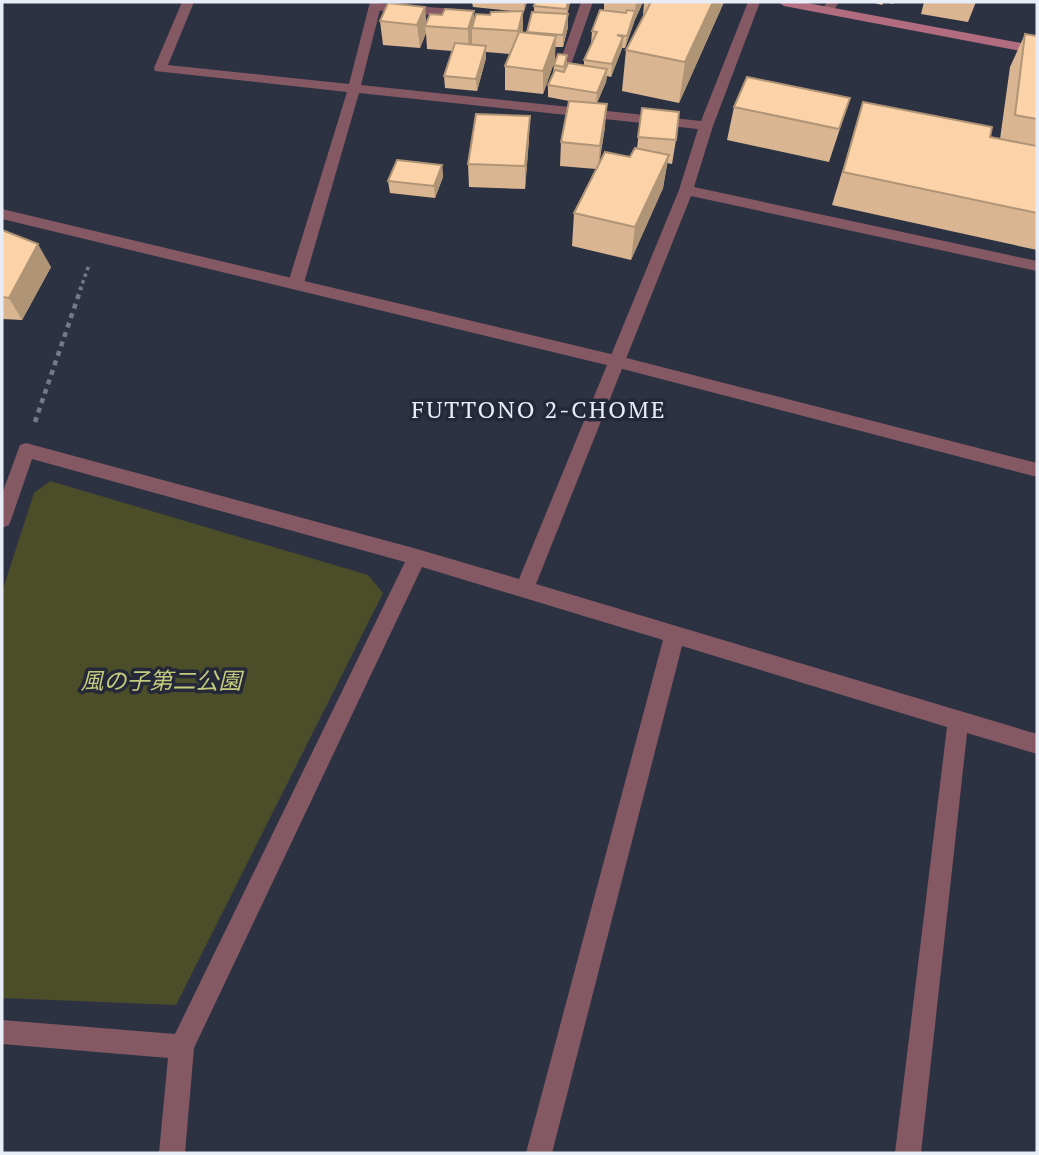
<svg xmlns="http://www.w3.org/2000/svg" width="1039" height="1155" viewBox="0 0 1039 1155" font-family="'PT Serif','Noto Sans JP',serif">
	<rect width="100%" height="100%" fill="#2d3243"/>
	<path fill="#4b4e28" d="M 50,481 L 368,575 L 383,593 L 176,1005 L 2,998 L 2,592 L 34,493 Z"/>
	<g fill="none" stroke-linecap="round" stroke-linejoin="round">
		<path stroke="#757a88" stroke-width="3.5" stroke-dasharray="3.5 3.5" stroke-linecap="butt" d="M 80,290 L 89,265"/>
		<path stroke="#757a88" stroke-width="4.5" stroke-dasharray="5 5" stroke-linecap="butt" d="M 35,422 L 81,288"/>
		<path fill="#845964" fill-rule="evenodd" d="M 581,2 L 593,2 L 572,62 L 566,66 L 561,65 L 560,62 Z
			M 375,3 L 468,10 L 474,14 L 468,18 L 371,10 L 369,7 Z"/>
		<path fill="#845964" fill-rule="evenodd" d="M 182,2 L 194,2 L 168,65 L 349,84 L 370,2 L 382,2 L 361,85 L 701,121 L 748,2 L 760,2 L 713,126 L 694,187 L 1037,261 L 1037,271 L 691,196 L 536,584 L 1037,734 L 1037,754 L 967,733 L 921,1153 L 895,1153 L 947,727 L 682,646 L 552,1153 L 526,1153 L 663,640 L 422,567 L 194,1048 L 185,1153 L 159,1153 L 168,1058 L 2,1044 L 2,1020 L 175,1034 L 405,562 L 32,459 L 11,520 L 9,525 L 2,528 L 2,494 L 20,445 L 26,443 L 417,549 L 519,579 L 679,190 L 698,129 L 359,93 L 304,283 L 296,288 L 288,283 L 347,92 L 155,71 L 154,68 Z
			M 827,2 L 839,2 L 832,13 L 828,14 L 822,10 Z"/>
		<path fill="#845964" fill-rule="evenodd" d="M 2,209 L 615,355 L 1037,463 L 1037,477 L 615,367 L 2,219 Z"/>
		<path fill="#b16d7f" fill-rule="evenodd" d="M 778,2 L 802,2 L 1037,46 L 1037,54 L 784,6 Z"/>
	</g>
	<path fill="#d9b591" d="M 472,2 L 527,2 L 523,12 L 523,32 L 527,33 L 534,12 L 534,6 L 570,2 L 567,14 L 568,27 L 563,47 L 555,47 L 555,60 L 543,94 L 505,90 L 505,66 L 510,54 L 486,52 L 486,58 L 477,91 L 445,88 L 444,76 L 452,51 L 427,49 L 426,33 L 420,48 L 383,45 L 380,21 L 425,7 L 426,23 L 442,15 L 474,11 L 474,19 L 513,11 L 473,7 Z
		M 604,2 L 643,2 L 634,22 L 625,48 L 622,48 L 611,77 L 607,76 L 606,82 L 597,103 L 605,127 L 599,165 L 630,157 L 637,148 L 642,108 L 676,140 L 672,164 L 667,163 L 663,188 L 631,260 L 572,246 L 574,213 L 596,169 L 560,166 L 561,142 L 569,101 L 548,97 L 548,85 L 553,74 L 554,65 L 584,66 L 584,60 L 591,44 L 592,31 L 604,10 Z
		M 644,2 L 724,2 L 679,103 L 622,91 L 626,50 L 644,16 L 643,16 Z
		M 870,2 L 894,2 L 893,4 L 884,2 L 882,5 Z
		M 924,2 L 976,2 L 968,22 L 921,14 Z
		M 1025,34 L 1037,36 L 1037,250 L 832,205 L 863,102 L 1000,139 L 1010,67 Z
		M 850,98 L 829,162 L 727,140 L 734,107 Z
		M 529,139 L 525,189 L 469,187 L 468,164 Z
		M 442,165 L 443,177 L 435,198 L 390,193 L 388,181 Z
		M 2,230 L 51,267 L 22,320 L 2,319 Z"/>
	<path fill="#b09476" d="M 524,2 L 527,2 L 524,12 Z
		M 568,2 L 570,2 L 570,3 L 566,21 Z
		M 636,2 L 643,2 L 634,22 Z
		M 713,2 L 724,2 L 679,103 L 685,62 Z
		M 425,7 L 426,26 L 425,26 L 426,33 L 420,48 L 417,25 Z
		M 474,11 L 475,28 L 472,28 L 472,43 L 469,53 L 468,29 Z
		M 523,11 L 523,34 L 518,55 L 518,31 Z
		M 635,11 L 634,23 L 625,48 L 627,36 Z
		M 568,14 L 568,27 L 563,47 L 563,35 Z
		M 556,36 L 555,60 L 543,94 L 543,71 Z
		M 623,37 L 622,49 L 611,77 L 612,64 Z
		M 486,46 L 486,58 L 477,91 L 476,79 Z
		M 567,55 L 567,68 L 563,79 L 564,67 Z
		M 607,69 L 606,82 L 596,105 L 597,93 Z
		M 607,104 L 605,127 L 598,169 L 600,146 Z
		M 530,116 L 529,139 L 525,189 L 525,166 Z
		M 669,155 L 663,188 L 631,260 L 635,227 Z
		M 442,165 L 443,177 L 435,198 L 434,186 Z
		M 38,244 L 51,267 L 22,320 L 9,298 Z"/>
	<path fill="#fcd3a9" stroke="#b09476" stroke-width="2" d="M 535,2 L 568,2 L 566,9 L 534,6 Z
		M 651,2 L 713,2 L 685,62 L 626,50 Z
		M 388,3 L 425,7 L 417,25 L 380,21 Z
		M 445,9 L 474,11 L 468,29 L 425,26 L 430,14 L 442,15 Z
		M 600,10 L 626,13 L 627,10 L 635,11 L 627,36 L 617,35 L 623,37 L 612,64 L 584,60 L 597,32 L 592,31 Z
		M 523,11 L 518,31 L 472,28 L 476,14 L 490,15 L 491,12 Z
		M 532,12 L 568,14 L 563,35 L 527,32 Z
		M 519,32 L 556,36 L 543,71 L 505,66 Z
		M 1025,34 L 1037,36 L 1037,119 L 1015,115 Z
		M 455,43 L 486,46 L 476,79 L 444,76 Z
		M 558,54 L 567,55 L 564,67 L 554,65 Z
		M 568,63 L 607,69 L 597,93 L 548,85 L 555,70 L 564,72 Z
		M 747,77 L 850,98 L 839,129 L 734,107 Z
		M 569,101 L 607,104 L 600,146 L 561,142 Z
		M 863,102 L 992,127 L 990,137 L 1037,146 L 1037,213 L 843,172 Z
		M 642,108 L 679,112 L 676,140 L 638,137 Z
		M 476,114 L 530,116 L 525,166 L 468,164 Z
		M 635,148 L 669,155 L 635,227 L 574,213 L 605,152 L 630,157 Z
		M 397,160 L 442,165 L 434,186 L 388,181 Z
		M 2,230 L 38,244 L 9,298 L 2,297 Z"/>
	<g text-anchor="middle" stroke-width="7" stroke-linejoin="round" paint-order="stroke">
		<g font-size="23" font-style="italic" fill="#c5cb7c" stroke="#242838">
			<text x="161" y="689">風の子第二公園</text>
		</g>
		<g font-size="24" letter-spacing="2" fill="#e8ecf7" stroke="#242838">
			<text x="539" y="418">FUTTONO 2-CHOME</text>
		</g>
	</g>
	<rect width="1039" height="1155" fill="none" stroke="#e8ecf7" stroke-width="7"/>
</svg>
